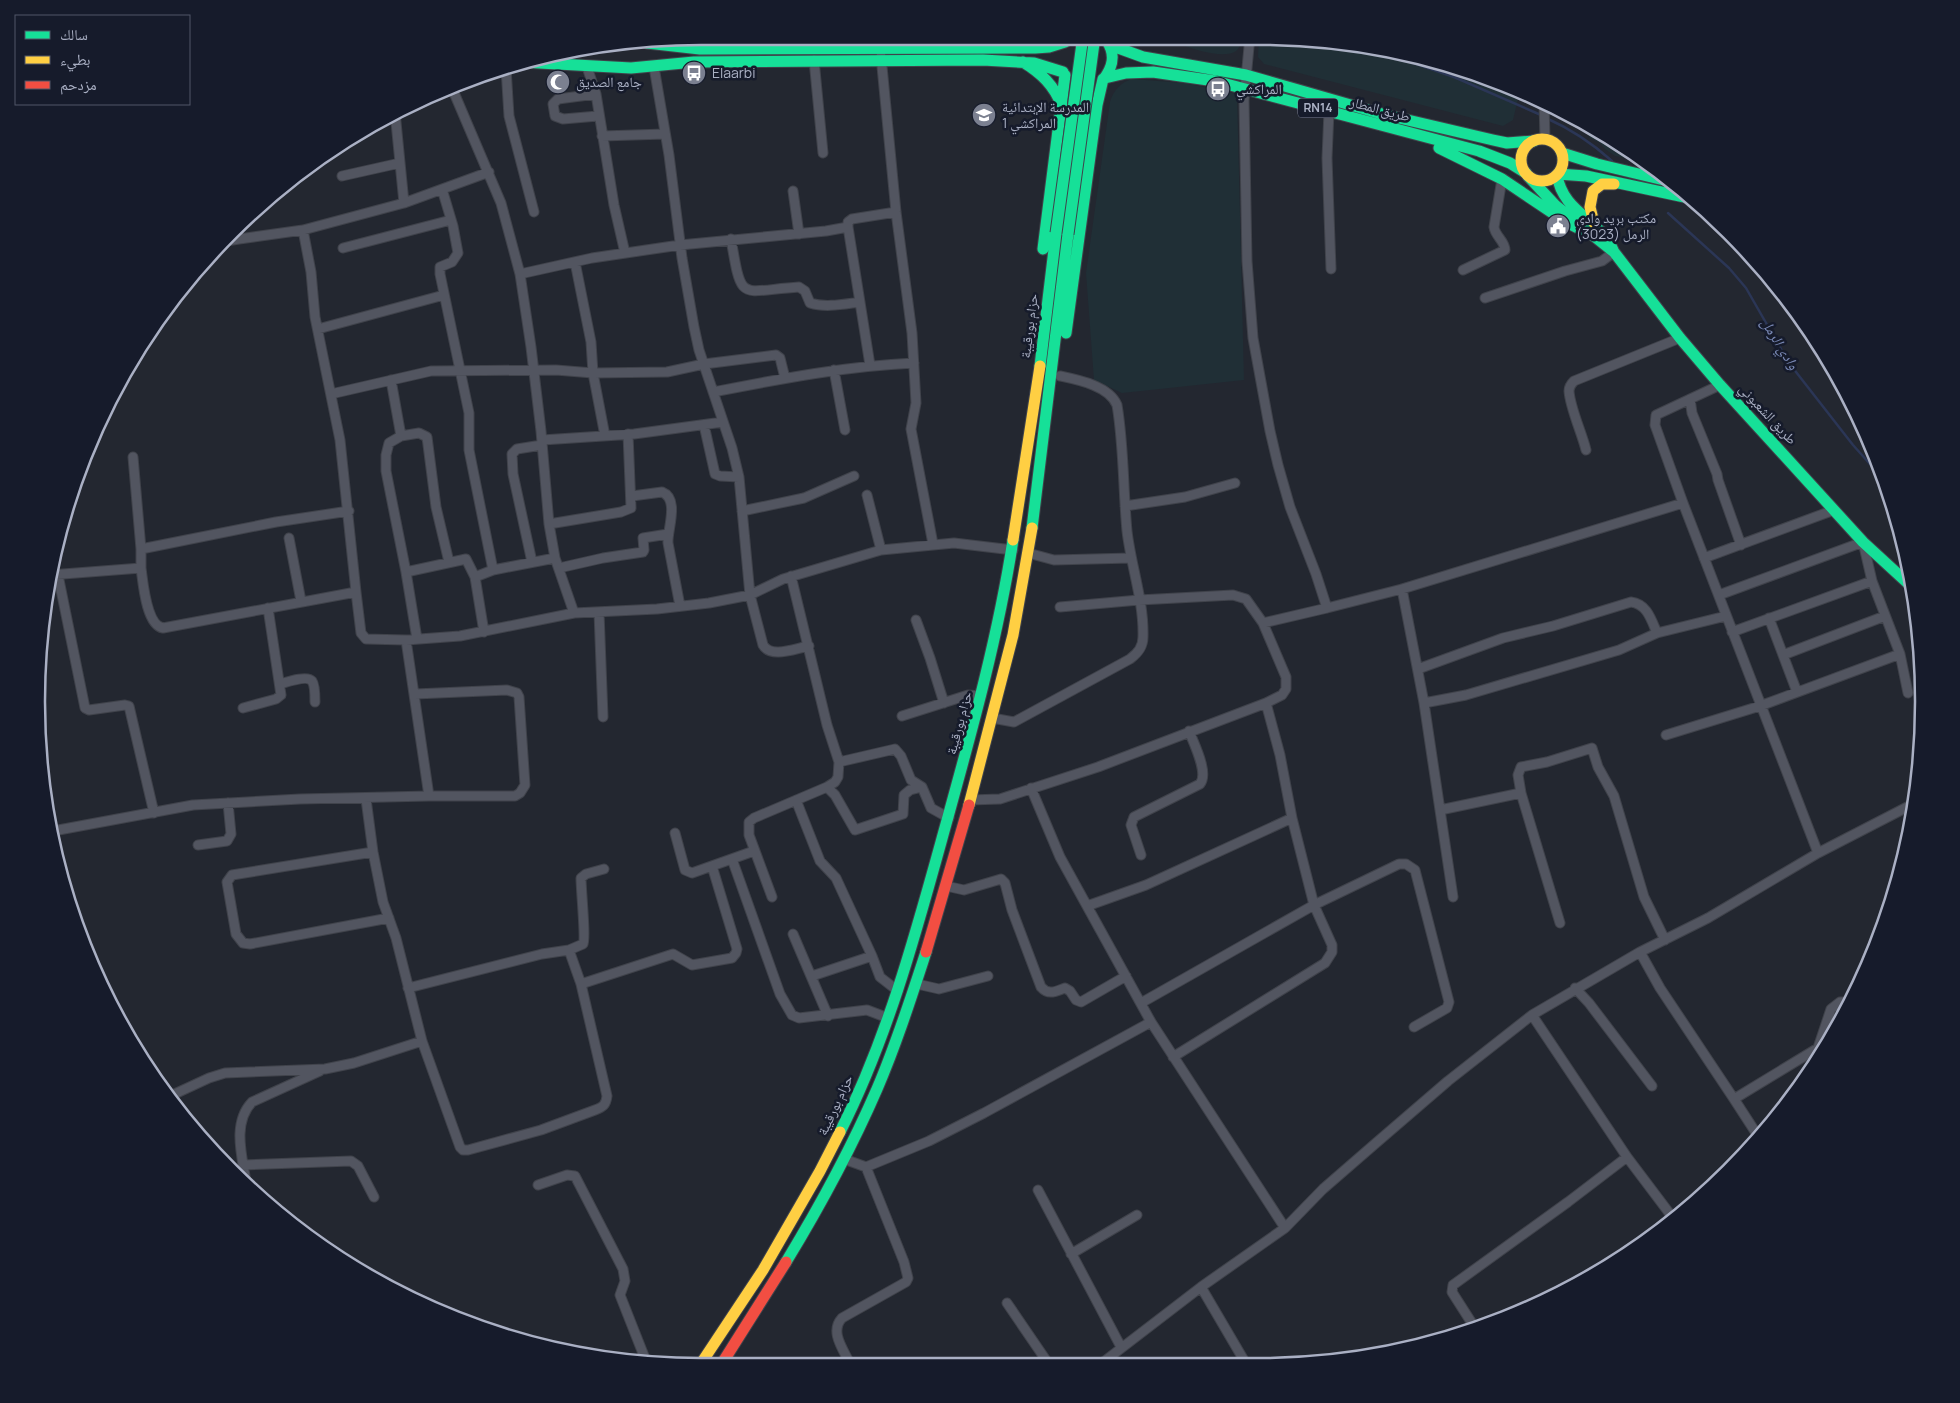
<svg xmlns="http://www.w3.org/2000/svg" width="1960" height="1403" viewBox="0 0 1960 1403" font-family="Manrope,'Noto Naskh Arabic',sans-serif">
	<rect width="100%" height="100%" fill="#232730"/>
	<path fill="#202f36" d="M 1180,36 L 1242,36 C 1241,42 1241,47 1236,51 C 1225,59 1195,50 1183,45 Z
		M 1259,36 L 1389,49 L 1513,87 L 1520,90 L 1513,120 L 1503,126 L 1264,64 L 1258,57 Z
		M 1132,79 L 1184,83 L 1237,94 L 1244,380 L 1122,393 L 1094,380 L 1086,273 L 1110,102 C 1113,91 1121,82 1132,79 Z
		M 1558,109 L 1591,126 L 1633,155 L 1626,158 L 1615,156 L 1605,149 L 1600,143 L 1590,138 L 1586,131 L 1560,118 Z"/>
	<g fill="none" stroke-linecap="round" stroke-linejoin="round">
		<path stroke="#2b3656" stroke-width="2.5" d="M 1367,47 L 1454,77 L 1541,115
			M 1546,118 C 1571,129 1592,143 1612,161
			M 1668,213 L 1729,268 L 1746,288 L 1789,363 L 1853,445 L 1886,482"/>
		<g stroke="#40434b" stroke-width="11">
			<path id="street" d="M 981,36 L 982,48
				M 1250,36 L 1244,100 L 1247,261 L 1253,338 L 1270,431 L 1278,465 L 1290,507 L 1316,574 L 1327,608 L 1402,589 L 1683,503 L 1818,853
				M 881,56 L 896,212 L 912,333 L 916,403 L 911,429 L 933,544
				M 814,60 L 823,153
				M 587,67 L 596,94 L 614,205 L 625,253
				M 654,67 L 669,155 L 682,258 L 694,327 L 699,350 L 732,448 L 739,477 L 750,595 L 763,645 C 771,659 796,648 809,646
				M 506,68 L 509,116 L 534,212
				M 452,88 L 501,203 L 520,274 L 531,347 L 541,431 L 549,524 L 555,558 L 574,613
				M 596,94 L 558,99 L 553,104 L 555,116 L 563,119 L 598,116
				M 1544,102 L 1545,139
				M 1329,111 L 1327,158 L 1331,269
				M 602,136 L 665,134
				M 342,176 L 400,163
				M 442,189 L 453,226 L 458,253 L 452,262 L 440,267 L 440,274 L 469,413 L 469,450 L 493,570
				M 793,191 L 799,234
				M 404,203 L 489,172
				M 848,227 L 848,222 L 852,219 L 896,212
				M 303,230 L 311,272 L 315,317 L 340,440 L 356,592 L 361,633 L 366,639 L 406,640 L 460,636 L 574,613 L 657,609 L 709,603 L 750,595 L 783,579 L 881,550 L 954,543 L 1013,550
				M 238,231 L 239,239 L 303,230 L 404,203 L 395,112
				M 731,239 C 742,304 739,291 799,287 L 805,291 L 810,303 C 826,308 844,304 860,302
				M 226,241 L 239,239
				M 343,248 L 451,220
				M 1463,270 L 1505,250 C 1505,241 1495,236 1494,227 L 1502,179
				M 520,274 L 592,258 L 680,245 L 826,231 L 848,227 L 870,365
				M 1485,298 L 1565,271 L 1602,261 L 1614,252
				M 318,329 L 444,295
				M 834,370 L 845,430
				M 391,380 L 401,436 L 389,443 L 386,455 L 386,471 L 406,572 L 417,639
				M 713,392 C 780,379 846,366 914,363
				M 331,394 L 431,371 L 556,370 L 593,373 L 591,342 L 575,262
				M 1690,399 L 1692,413 L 1717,474 L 1718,480 L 1741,545
				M 704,425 L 715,474 L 720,476 L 739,477
				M 401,436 L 419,433 L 427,437 L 436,507 L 449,562
				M 605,436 L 593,373 L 667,372 L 704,364 L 776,355 L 780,358 L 785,378
				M 542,440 L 634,434 L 723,422
				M 1586,450 C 1582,433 1570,408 1569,391 C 1569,387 1571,384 1574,381 L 1680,338
				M 133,457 L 141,549
				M 867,495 L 881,550
				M 632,496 L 662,492 C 680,499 667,530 668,543 L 680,606
				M 1683,503 L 1655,425 L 1656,415 L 1720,385
				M 1125,506 L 1185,497 L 1235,483
				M 742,511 L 804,498 L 854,476
				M 549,524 L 621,512 L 631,508 L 628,434
				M 289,538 L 301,601
				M 1028,553 L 1054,560 L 1131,558
				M 1704,558 L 1834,510
				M 532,562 L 513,474 L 512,454 L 517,449 L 542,445
				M 141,568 C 143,582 146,625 163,628 L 356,592
				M 559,568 L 603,558 L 643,552 L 644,550 L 643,538 L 668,534
				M 406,572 L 466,559 L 475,577
				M 50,575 L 141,568 L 141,549 L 276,522 L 349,511
				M 58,575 L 85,708 L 89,710 L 125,705 L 129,706 L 154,813
				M 1402,589 L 1424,703 L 1453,897
				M 1719,595 L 1863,542 L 1872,581 L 1900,654
				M 1060,607 L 1139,600 L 1233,595 L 1246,599 L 1263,623 L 1327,608
				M 599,612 L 603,717
				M 1769,618 L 1797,692
				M 916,620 L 930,658 L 944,703
				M 1263,623 L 1286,677 L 1286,689 L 1282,695 L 1266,703
				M 484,632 L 475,577 L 493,570 L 555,558
				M 1732,632 L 1872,581
				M 406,640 L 429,796
				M 1783,655 L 1885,616
				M 1418,669 L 1503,638 L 1553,626 L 1631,602 C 1647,604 1651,619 1657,633
				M 280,684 C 287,682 307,675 312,681 C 315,685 315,696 315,702
				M 1424,703 L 1466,695 L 1619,650 L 1657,633 L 1726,616
				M 243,708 L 276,699 L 281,695 L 268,608
				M 902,716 L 968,695 L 981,696
				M 992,718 L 1014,722 L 1130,659 C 1138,653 1143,647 1143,637 C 1144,601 1131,566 1127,531 C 1123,489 1124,446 1117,405 C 1109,386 1079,380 1060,376
				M 1666,735 L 1760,706 L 1900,654 L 1908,693
				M 839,762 L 895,749 L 901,756 L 911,780 L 922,787 L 931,808 L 949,818
				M 827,787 L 835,795 L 855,830 L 903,814 L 904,795 L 910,790 L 922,787
				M 1031,788 L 1060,857 L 1087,906
				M 1521,793 L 1560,923
				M 366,799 L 373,852 L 383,902 L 396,938 L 422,1041 L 460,1147 L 463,1150 L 468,1150 L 541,1130 L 595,1110 C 603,1107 606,1105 607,1096 L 581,984 L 569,950 L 542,954 L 408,988
				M 796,800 L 820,861 L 836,878 L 872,956 L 880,977 L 898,991
				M 970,800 L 1000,799 L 1098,767 L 1266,703 L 1280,755 L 1292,818
				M 1440,810 L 1521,793 L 1518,775 L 1521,767 L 1547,762 L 1592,748 L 1598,767 L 1614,796 L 1644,897 L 1665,940
				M 53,831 L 193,805 L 300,799 L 429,796 L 515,796 L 520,793 L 525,785 L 519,697 L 517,693 L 507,690 L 415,694
				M 675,833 L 685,870 L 692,873 L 754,851
				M 198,845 L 227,841 L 231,834 L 228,803
				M 373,852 L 232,875 L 227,882 L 236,934 L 243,943 L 250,944 L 389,918
				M 1141,855 L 1131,825 L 1134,817 L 1200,784 C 1209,773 1194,744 1189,731
				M 732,859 L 780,994 L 792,1015 L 799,1018 L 867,1010 L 888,1018
				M 946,886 L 964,890 L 1001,879 L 1005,883 L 1012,910 L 1041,987 C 1049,996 1056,991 1065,988 L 1070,991 L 1076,1000 L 1081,1002 L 1126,976
				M 772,897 L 749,835 L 749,822 L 754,818 L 827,787 L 835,782 L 838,777 L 839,762 L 827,725 L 791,576
				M 793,934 L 828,1016
				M 569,950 L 583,944 C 586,939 581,890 581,878 L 586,874 L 604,869
				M 1640,952 L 1660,988 L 1734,1099 L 1818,1048 L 1831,1009 L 1840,1002 L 1851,1002
				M 812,976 L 872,956
				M 581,984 L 673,954 L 692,965 L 732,958 L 736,953 L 737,949 L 712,866
				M 917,984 L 939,989 L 988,976
				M 1575,988 L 1589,1003 L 1652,1086
				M 1141,1003 L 1314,905 L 1332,945 L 1332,952 L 1325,963 L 1173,1057
				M 1532,1015 L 1627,1157 L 1673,1218
				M 1151,1022 L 1087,906 L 1146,885 L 1292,818 L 1314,905 L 1399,864 L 1406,864 L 1415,870 L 1449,1002 L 1447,1008 L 1414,1027
				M 168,1097 L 209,1078 L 225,1073 L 325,1069 L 354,1063 L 422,1041
				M 1734,1099 L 1758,1136
				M 844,1159 L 866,1167 L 929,1141 L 984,1113 L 1151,1022 L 1285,1228
				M 243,1165 L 351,1161 L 358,1166 L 374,1197
				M 246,1182 C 242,1156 232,1123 252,1102 L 320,1071
				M 538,1185 L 567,1175 L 575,1176 L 623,1269 L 625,1281 L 620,1295 L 646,1361 L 668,1365
				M 1038,1190 L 1121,1347
				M 1071,1254 L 1137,1215
				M 1201,1287 L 1245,1362
				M 401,1294 L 407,1298
				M 1007,1303 L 1048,1363
				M 1475,1328 L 1452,1292 L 1453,1285 L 1568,1202 L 1627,1157
				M 1102,1363 L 1201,1287 L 1285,1228 L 1323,1189 L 1376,1143 L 1448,1081 L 1532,1015 L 1640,952 L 1708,918 L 1818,853 L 1913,804
				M 850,1364 C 844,1350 829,1332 842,1318 L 906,1282 L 908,1278 L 904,1262 L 866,1167"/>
		</g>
		<g stroke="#40434b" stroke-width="13">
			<path id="fast" d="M 1107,36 L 1107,41
				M 1069,38 L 1070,36
				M 647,43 L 700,49 L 1035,48 L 1049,47 L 1065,42
				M 1110,45 L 1143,57 L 1246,75 L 1382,114 L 1493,140 L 1507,143 L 1534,141
				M 521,62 L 631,68 L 694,62 L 983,60 L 1034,63 L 1063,72
				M 1023,62 C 1041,73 1054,85 1062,106
				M 1105,78 L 1126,73 L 1153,72 L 1215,81 L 1479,151 L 1510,163 L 1526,173
				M 1103,80 C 1113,67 1116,55 1107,41
				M 1439,148 L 1502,179 L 1566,222 L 1592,235
				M 1562,153 L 1597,164 L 1668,181
				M 1558,174 L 1586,176 L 1694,199
				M 1557,175 C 1563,213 1599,218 1613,250
				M 1528,176 L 1555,205 L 1614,252 L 1680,338 L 1720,385 L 1863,542 L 1912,587
				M 1043,249 L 1065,75
				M 1066,333 L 1097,105 L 1103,79
				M 1040,366 L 1056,233
				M 1032,528 L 1068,234
				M 840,1132 C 889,1035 917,929 946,824 C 972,730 998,637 1013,540
				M 786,1262 C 820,1206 851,1149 877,1089 C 896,1045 911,998 926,952"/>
		</g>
		<g stroke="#40434b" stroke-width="13">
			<path id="slow" d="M1521 160a21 21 0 1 1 42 0a21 21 0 1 1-42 0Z
				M 1594,223 L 1590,207 L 1593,191 L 1602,184 L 1614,184
				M 1013,540 L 1040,366
				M 969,805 L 1013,635 L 1032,528
				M 700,1365 L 763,1270 L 820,1171 L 840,1132"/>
		</g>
		<g stroke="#40434b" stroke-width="13">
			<path id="jam" d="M 926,952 L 969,805
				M 721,1365 L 786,1262"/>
		</g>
		<use href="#street" stroke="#525560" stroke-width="9"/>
		<use href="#fast" stroke="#16e098" stroke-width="11"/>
		<use href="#slow" stroke="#ffcf43" stroke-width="11"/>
		<use href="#jam" stroke="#f24e42" stroke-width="11"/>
		<g stroke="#3f434c" stroke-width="13" stroke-linecap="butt">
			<path id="fast-bridge" d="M 1056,233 L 1083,36
				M 1068,234 L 1095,36"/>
		</g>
		<use href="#fast-bridge" stroke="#16e098" stroke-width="11"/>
	</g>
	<defs>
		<g id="bus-disc" transform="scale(1.25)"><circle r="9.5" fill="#7b8090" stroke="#161b2b"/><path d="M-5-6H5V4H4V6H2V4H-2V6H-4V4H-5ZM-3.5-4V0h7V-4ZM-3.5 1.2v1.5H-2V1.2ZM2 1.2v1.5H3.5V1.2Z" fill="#fff"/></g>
		<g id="mosque-disc" transform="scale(1.25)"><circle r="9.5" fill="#7b8090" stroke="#161b2b"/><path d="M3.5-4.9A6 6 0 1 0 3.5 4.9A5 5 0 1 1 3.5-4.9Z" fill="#fff"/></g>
		<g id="school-disc" transform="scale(1.25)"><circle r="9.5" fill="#7b8090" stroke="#161b2b"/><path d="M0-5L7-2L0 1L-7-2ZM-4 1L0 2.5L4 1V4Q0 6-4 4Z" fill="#fff"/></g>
		<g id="civic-disc" transform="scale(1.25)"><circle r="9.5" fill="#7b8090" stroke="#161b2b"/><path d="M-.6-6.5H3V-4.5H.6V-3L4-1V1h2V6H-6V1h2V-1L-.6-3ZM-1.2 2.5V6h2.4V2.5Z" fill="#fff"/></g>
	</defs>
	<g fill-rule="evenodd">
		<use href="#bus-disc" x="694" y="73"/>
		<use href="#mosque-disc" x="558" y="82"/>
		<use href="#bus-disc" x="1218" y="89"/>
		<use href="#school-disc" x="984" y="115"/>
		<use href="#civic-disc" x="1558" y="226"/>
	</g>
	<g text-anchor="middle" stroke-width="5" stroke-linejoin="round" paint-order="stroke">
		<rect fill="#161b2b" stroke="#7e8396" stroke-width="1" x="1298" y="98.5" width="40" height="19" rx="4"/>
		<g font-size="12" font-weight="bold" fill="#aab0c4">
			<text x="1318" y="112">RN14</text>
		</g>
		<g font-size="14" fill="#aab0c4" stroke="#161b2b" text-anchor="start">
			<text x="712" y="78">Elaarbi</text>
			<text x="576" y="87">جامع الصديق</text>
			<text x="1236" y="94">المراكشي</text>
			<text x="1002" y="112">المدرسة الإبتدائية<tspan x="1002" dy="16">المراكشي 1</tspan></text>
			<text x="1576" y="223">مكتب بريد وادي<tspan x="1576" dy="16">الرمل (3023)</tspan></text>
		</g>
		<g font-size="14" fill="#aab0c4" stroke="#161b2b">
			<text transform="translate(1380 109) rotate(15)" y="5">طريق المطار</text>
			<text transform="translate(1029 326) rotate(-83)" y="5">حزام بورقيبة</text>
			<text transform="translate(1768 414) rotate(47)" y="5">طريق الشعبوني</text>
			<text transform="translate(959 723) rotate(-75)" y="5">حزام بورقيبة</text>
			<text transform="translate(835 1105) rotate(-65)" y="5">حزام بورقيبة</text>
		</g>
		<g font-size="15" font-style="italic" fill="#7887b3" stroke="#161b2b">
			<text transform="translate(1780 344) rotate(58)" y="5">وادي الرمل</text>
		</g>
	</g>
	<path d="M0 0H1960V1403H0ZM701 45H1259A656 656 0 0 1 1915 701V702A656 656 0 0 1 1259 1358H701A656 656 0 0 1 45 702V701A656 656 0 0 1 701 45Z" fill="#161b2b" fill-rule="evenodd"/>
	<path fill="none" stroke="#aab0c4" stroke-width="2.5" d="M701 45H1259A656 656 0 0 1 1915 701V702A656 656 0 0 1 1259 1358H701A656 656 0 0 1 45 702V701A656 656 0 0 1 701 45Z"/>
	<rect x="15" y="15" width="175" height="90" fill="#161b2b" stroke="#515768"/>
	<rect x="25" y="31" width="25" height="8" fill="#16e098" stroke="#515768"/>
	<text x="60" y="40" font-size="15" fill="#aab0c4">سالك</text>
	<rect x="25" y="56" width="25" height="8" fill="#ffcf43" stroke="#515768"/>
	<text x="60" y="65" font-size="15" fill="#aab0c4">بطيء</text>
	<rect x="25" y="81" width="25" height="8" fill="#f24e42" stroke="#515768"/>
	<text x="60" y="90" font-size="15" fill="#aab0c4">مزدحم</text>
</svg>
